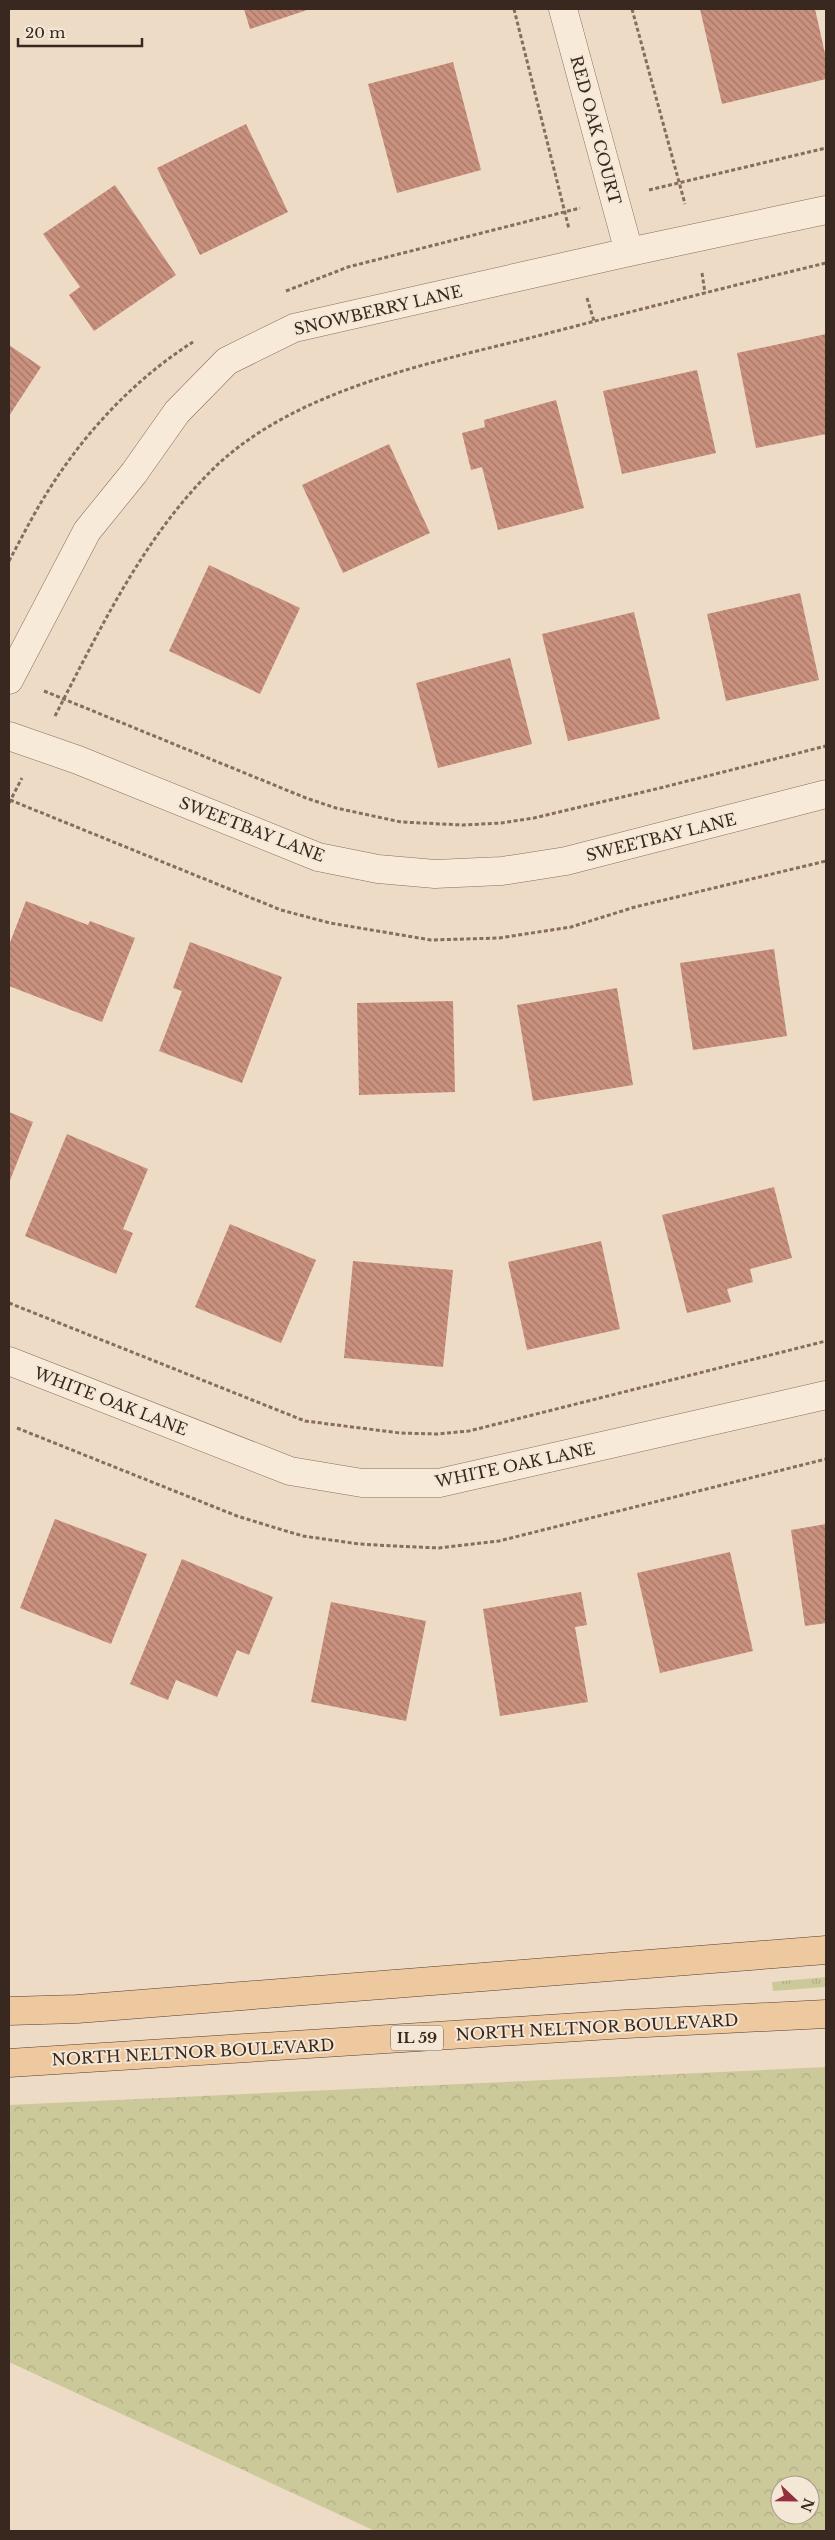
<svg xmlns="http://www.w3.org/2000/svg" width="835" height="2540" viewBox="0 0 835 2540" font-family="'Libre Baskerville',serif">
	<defs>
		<pattern id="grass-tufts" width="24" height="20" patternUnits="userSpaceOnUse" patternTransform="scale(1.25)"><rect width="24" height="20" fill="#cbc99a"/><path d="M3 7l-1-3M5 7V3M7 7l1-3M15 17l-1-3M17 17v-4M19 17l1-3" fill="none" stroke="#afad84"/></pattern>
		<pattern id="forest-crowns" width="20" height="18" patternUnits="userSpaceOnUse" patternTransform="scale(1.25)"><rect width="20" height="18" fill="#cbc99a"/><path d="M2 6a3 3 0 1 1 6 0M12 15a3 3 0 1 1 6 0" fill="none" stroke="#afad84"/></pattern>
		<pattern id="building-back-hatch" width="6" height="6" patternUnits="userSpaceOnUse" patternTransform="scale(1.25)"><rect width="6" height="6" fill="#c9917e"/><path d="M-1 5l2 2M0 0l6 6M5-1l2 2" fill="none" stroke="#a47667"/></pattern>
	</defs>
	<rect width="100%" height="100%" fill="#eddbc6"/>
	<path fill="url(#grass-tufts)" d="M 826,1977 L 826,1987 L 773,1991 L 772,1982 Z"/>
	<path fill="url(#forest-crowns)" fill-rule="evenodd" d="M 826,2067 L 826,2531 L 375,2531 L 9,2362 L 9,2105 ZM 780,2485 L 810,2485 L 810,2515 L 780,2515 Z"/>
	<path fill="url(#building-back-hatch)" d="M 244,9 L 310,9 L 250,29 Z
		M 700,9 L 815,9 L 826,58 L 826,79 L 722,104 Z
		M 453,62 L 481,170 L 397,193 L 368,84 Z
		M 246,124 L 288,212 L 200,255 L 157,168 Z
		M 115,185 L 176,275 L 94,331 L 69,295 L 80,287 L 43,234 Z
		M 826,334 L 826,434 L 756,448 L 737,353 Z
		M 9,345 L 41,367 L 9,416 Z
		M 697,370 L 716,453 L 622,474 L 603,391 Z
		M 556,400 L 584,508 L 498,530 L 482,467 L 471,470 L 462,433 L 485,427 L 484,420 Z
		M 389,444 L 430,533 L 343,573 L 302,485 Z
		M 209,565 L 300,608 L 260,694 L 169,651 Z
		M 800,593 L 819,680 L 726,701 L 707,614 Z
		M 634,612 L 660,719 L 568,741 L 542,634 Z
		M 510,658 L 532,744 L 438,768 L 416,683 Z
		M 26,901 L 88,925 L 90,921 L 135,938 L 102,1022 L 9,986 L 9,945 Z
		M 190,942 L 282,977 L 242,1083 L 159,1051 L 182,991 L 173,988 Z
		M 774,949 L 787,1036 L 693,1050 L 680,963 Z
		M 617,988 L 633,1085 L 533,1101 L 517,1005 Z
		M 453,1001 L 455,1092 L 359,1095 L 357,1003 Z
		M 9,1112 L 33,1122 L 9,1183 Z
		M 67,1134 L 148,1169 L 123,1229 L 133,1233 L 116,1274 L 25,1236 Z
		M 774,1187 L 792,1258 L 750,1269 L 753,1282 L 727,1289 L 731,1302 L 687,1313 L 662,1215 Z
		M 230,1224 L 316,1260 L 281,1343 L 195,1307 Z
		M 601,1241 L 620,1329 L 527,1350 L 508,1262 Z
		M 353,1261 L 453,1270 L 443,1367 L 344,1358 Z
		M 55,1519 L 147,1554 L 111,1644 L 20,1608 Z
		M 826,1524 L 826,1623 L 805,1626 L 791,1530 Z
		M 730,1552 L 753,1651 L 660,1673 L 637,1573 Z
		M 182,1559 L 273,1597 L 249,1655 L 237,1650 L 217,1697 L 176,1680 L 168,1700 L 130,1684 Z
		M 581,1592 L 587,1625 L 575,1627 L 588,1702 L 500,1716 L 483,1609 Z
		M 331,1602 L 426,1621 L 406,1721 L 311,1702 Z"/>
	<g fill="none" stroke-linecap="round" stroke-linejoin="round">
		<g stroke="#886d5d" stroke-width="29">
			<path id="street" d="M 563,9 L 629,252
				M 9,680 L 87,531 L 134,473 L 177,412 L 227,361 L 294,328 L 629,252 L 826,210
				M 9,736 L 78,760 L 318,857 L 378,869 L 435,874 L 502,871 L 566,861 L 826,794
				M 9,1361 L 290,1471 L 362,1483 L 439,1483 L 826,1395"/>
		</g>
		<g stroke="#563c30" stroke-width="29">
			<path id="primary" d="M 9,2011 L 77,2009 L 826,1950
				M 9,2063 L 626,2024 L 826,2014"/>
		</g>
		<path stroke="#886d5d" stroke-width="3" stroke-dasharray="4 2.5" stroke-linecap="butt" d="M 514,9 L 569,229
			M 632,9 L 685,204
			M 649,190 L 826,148
			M 702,273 L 705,293
			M 286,291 L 348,267 L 580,208
			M 587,298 L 594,321
			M 9,561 C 22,537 35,511 50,488 C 86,431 136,378 193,342
			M 44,691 L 306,798 L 336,808 L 401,822 L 463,825 L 501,823 L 534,818 L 660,788 L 826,746
			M 55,716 C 99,631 142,540 210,472 C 294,387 438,362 549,333 C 642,309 734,285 826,263
			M 10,800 L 281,910 L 330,923 L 431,940 L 499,938 L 571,927 L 635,907 L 826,861
			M 9,803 L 22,778
			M 9,1303 L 305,1421 L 400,1433 L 437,1434 L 469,1431 L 826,1341
			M 17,1428 L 237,1516 L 276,1528 L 303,1536 L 359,1544 L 395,1546 L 439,1548 L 499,1541 L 826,1459"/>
		<use href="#street" stroke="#f8ead9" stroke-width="28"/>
		<use href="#primary" stroke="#eec9a0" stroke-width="28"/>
	</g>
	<g text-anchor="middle" stroke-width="4" stroke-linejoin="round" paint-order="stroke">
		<rect fill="#f4e7d6" stroke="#706157" stroke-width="1" x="391" y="2025.5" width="52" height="25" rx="4"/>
		<g font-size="15" font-weight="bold" fill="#382820">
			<text x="417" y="2043">IL 59</text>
		</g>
		<g font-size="16" fill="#382820" stroke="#f4e7d6">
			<text transform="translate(596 130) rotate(75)" y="6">RED OAK COURT</text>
			<text transform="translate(378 310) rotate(-13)" y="6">SNOWBERRY LANE</text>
			<text transform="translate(252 829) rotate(21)" y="6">SWEETBAY LANE</text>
			<text transform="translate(661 837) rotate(-14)" y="6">SWEETBAY LANE</text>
			<text transform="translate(111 1401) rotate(21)" y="6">WHITE OAK LANE</text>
			<text transform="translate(515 1465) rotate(-12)" y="6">WHITE OAK LANE</text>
			<text transform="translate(597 2027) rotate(-3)" y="6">NORTH NELTNOR BOULEVARD</text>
			<text transform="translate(193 2052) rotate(-3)" y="6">NORTH NELTNOR BOULEVARD</text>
		</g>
	</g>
	<rect width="835" height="2540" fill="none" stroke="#382820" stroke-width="20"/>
	<g transform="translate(795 2500) rotate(112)"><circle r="24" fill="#f4e7d6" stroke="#a99b8d"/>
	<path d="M0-4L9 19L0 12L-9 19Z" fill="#942f3f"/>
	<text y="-8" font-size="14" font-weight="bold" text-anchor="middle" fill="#382820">N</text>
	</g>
	<path d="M18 38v8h124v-8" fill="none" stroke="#382820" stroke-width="2.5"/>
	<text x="25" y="38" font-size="15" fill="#382820" stroke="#f4e7d6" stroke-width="4" paint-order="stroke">20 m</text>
</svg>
